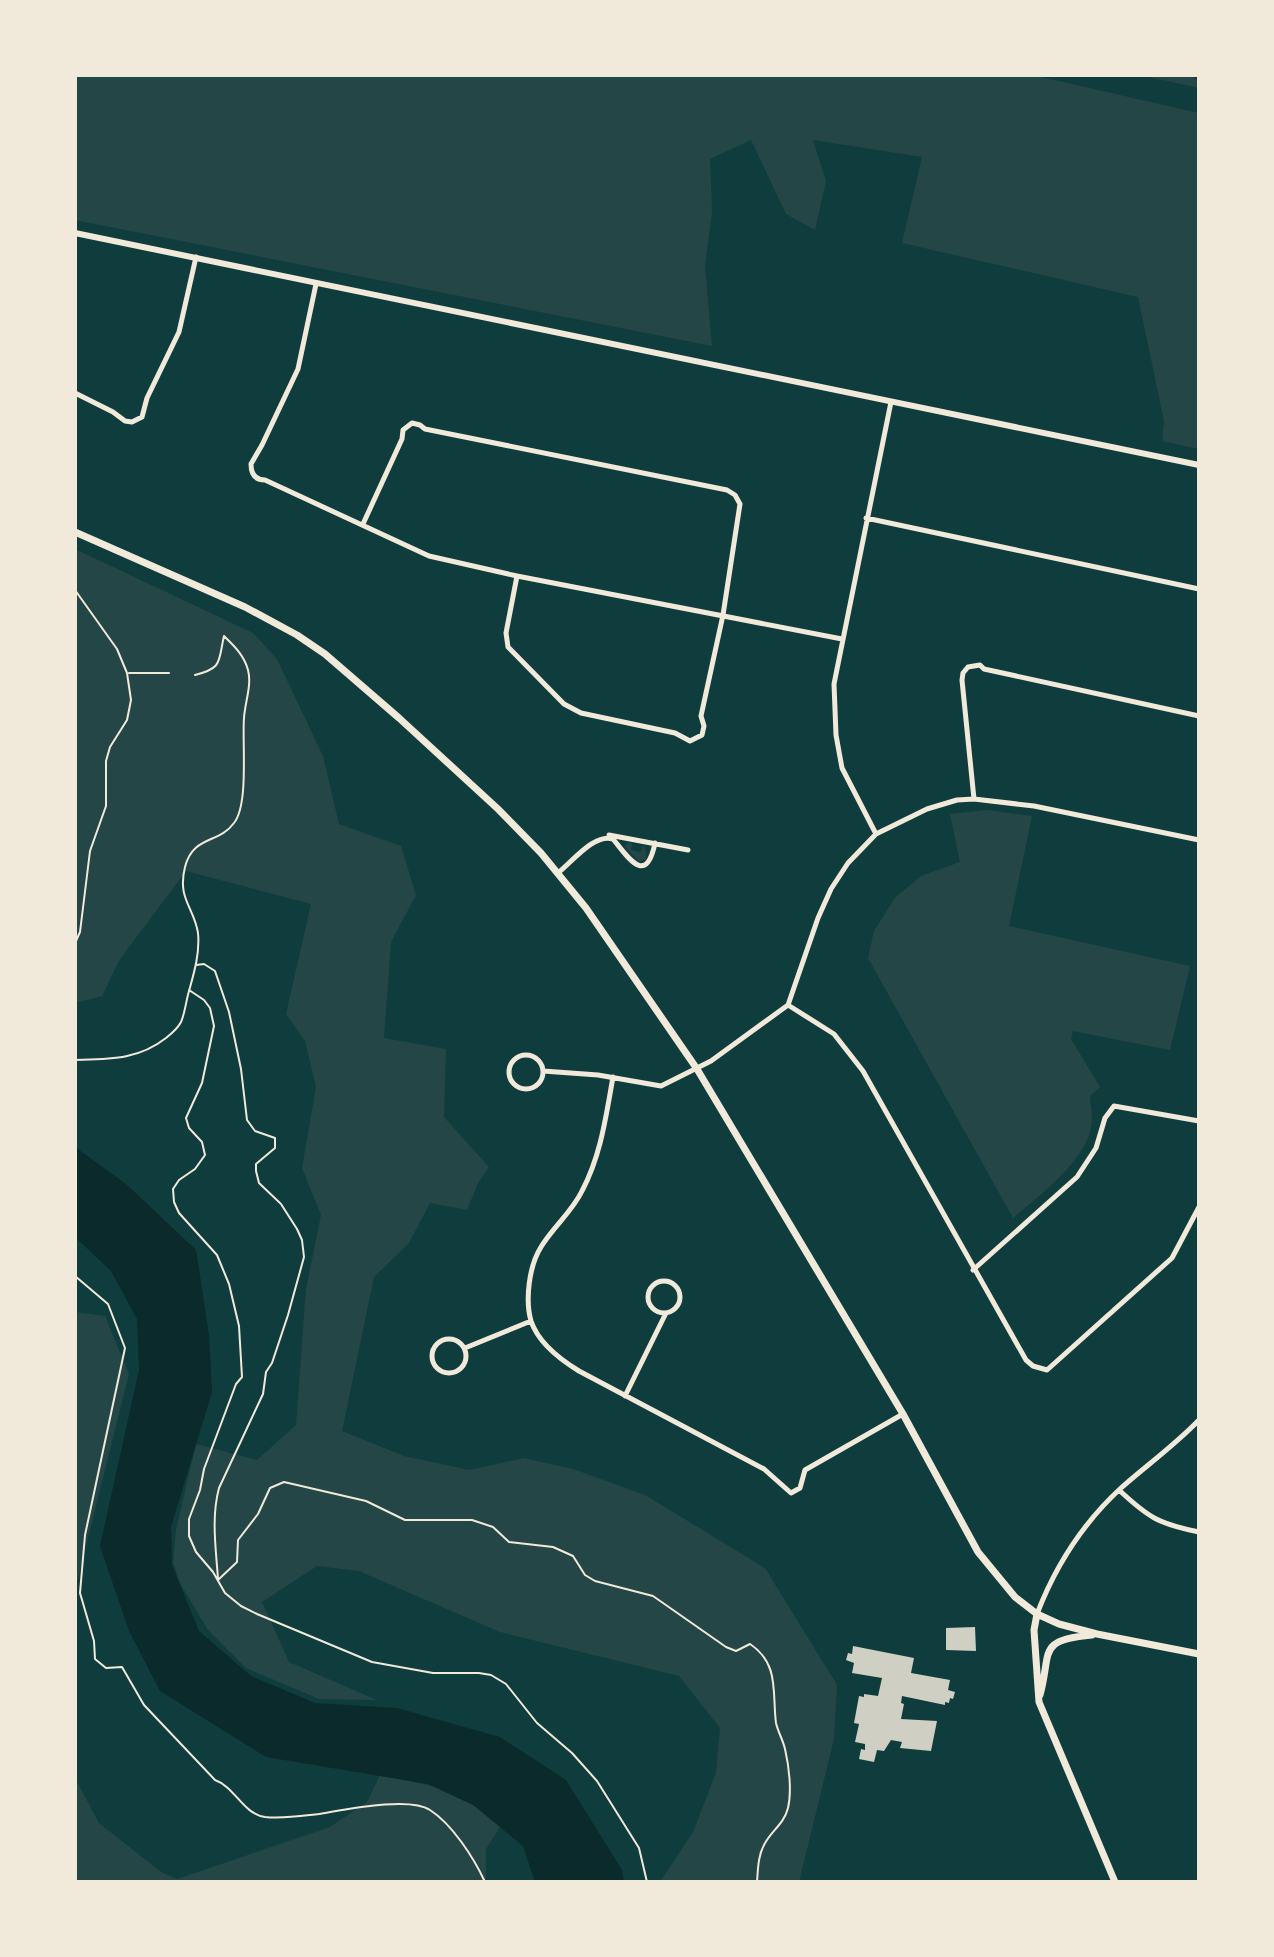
<svg xmlns="http://www.w3.org/2000/svg" width="1274" height="1957" viewBox="0 0 1274 1957" font-family="Karla,sans-serif">
	<rect width="100%" height="100%" fill="#0f3d3e"/>
	<path fill="#244646" d="M 78,75 L 1032,75 L 1199,113 L 1199,449 L 1162,441 L 1164,421 L 1138,297 L 902,243 L 922,157 L 813,140 L 826,181 L 815,230 L 786,214 L 751,140 L 710,159 L 712,212 L 705,266 L 712,346 L 75,220 L 75,86 Z
		M 1140,75 L 1190,75 L 1199,81 L 1199,88 Z
		M 75,549 L 253,633 L 277,659 L 323,756 L 339,824 L 401,846 L 416,895 L 391,942 L 384,1038 L 446,1049 L 444,1117 L 489,1167 L 478,1183 L 467,1210 L 430,1203 L 409,1243 L 374,1277 L 342,1431 L 404,1456 L 469,1470 L 524,1458 L 573,1469 L 645,1495 L 765,1568 L 837,1685 L 834,1739 L 799,1882 L 660,1882 L 693,1832 L 716,1773 L 720,1728 L 679,1676 L 500,1632 L 359,1571 L 317,1566 L 262,1602 L 289,1662 L 377,1700 L 319,1699 L 246,1668 L 208,1630 L 180,1583 L 173,1562 L 176,1530 L 196,1444 L 257,1460 L 296,1425 L 306,1289 L 321,1215 L 302,1168 L 316,1087 L 305,1041 L 286,1014 L 311,904 L 186,871 L 120,959 L 102,996 L 75,1003 Z
		M 987,810 L 1032,816 L 1009,926 L 1190,966 L 1170,1050 L 1073,1031 L 1071,1039 L 1100,1087 L 1090,1096 C 1090,1103 1092,1111 1092,1118 C 1092,1157 1041,1194 1013,1218 L 868,958 L 874,931 L 895,898 L 921,876 L 960,862 L 950,814 Z
		M 627,843 L 632,843 L 631,850 L 641,852 L 643,845 L 646,851 L 646,859 L 639,862 L 625,847 Z
		M 75,1312 L 105,1316 L 129,1374 L 75,1590 Z
		M 380,1775 L 470,1794 L 507,1816 L 486,1849 L 486,1882 L 75,1882 L 75,1778 L 99,1823 L 161,1872 L 177,1879 L 330,1827 L 367,1802 Z"/>
	<path fill="#0a2a2b" d="M 75,1147 L 126,1184 L 196,1250 L 209,1335 L 212,1392 L 171,1527 L 172,1565 L 199,1631 L 251,1676 L 315,1703 L 397,1708 L 500,1737 L 566,1780 L 622,1870 L 624,1882 L 535,1882 L 523,1846 L 473,1805 L 428,1784 L 266,1757 L 160,1691 L 129,1631 L 100,1546 L 139,1370 L 137,1319 L 111,1271 L 75,1237 Z"/>
	<path fill="#cfcfc3" d="M 975,1627 L 976,1651 L 946,1650 L 946,1628 Z
		M 853,1646 L 914,1658 L 911,1673 L 950,1680 L 948,1690 L 955,1692 L 953,1699 L 950,1698 L 949,1703 L 945,1702 L 945,1705 L 902,1696 L 901,1703 L 904,1704 L 901,1719 L 937,1721 L 931,1751 L 900,1748 L 902,1742 L 891,1740 L 884,1751 L 877,1750 L 874,1762 L 859,1759 L 861,1749 L 865,1750 L 865,1744 L 855,1742 L 859,1724 L 854,1723 L 859,1696 L 864,1697 L 864,1694 L 878,1696 L 882,1678 L 852,1673 L 854,1663 L 846,1660 L 848,1653 L 852,1654 Z"/>
	<g fill="none" stroke-linecap="round" stroke-linejoin="round">
		<path stroke="#f1e9da" stroke-width="2" d="M 75,590 L 117,649 L 127,673 L 131,700 L 127,720 L 110,747 L 106,761 L 106,806 L 90,851 L 80,932 L 75,943
			M 129,673 L 169,673
			M 195,675 C 223,668 218,662 224,636
			M 196,965 L 204,964 L 215,971 L 229,1012 L 241,1069 L 247,1120 L 255,1131 L 275,1138 L 275,1148 L 256,1164 L 256,1171 L 259,1183 L 281,1204 L 297,1229 L 302,1240 L 304,1257 L 288,1315 L 272,1363 L 266,1372 L 263,1394 L 219,1488 C 211,1518 216,1549 218,1579
			M 189,990 L 204,1000 L 210,1008 L 214,1026 L 202,1083 L 186,1118 L 189,1128 L 202,1142 L 205,1155 L 195,1169 L 179,1180 L 173,1189 L 174,1202 L 179,1213 L 217,1255 L 229,1284 L 239,1326 L 242,1377 L 236,1384 L 204,1469 L 200,1490 L 189,1519 L 189,1536 L 196,1552 L 213,1572 L 225,1593 L 241,1606 L 257,1614 L 372,1662 L 433,1673 L 479,1673 L 491,1675 L 506,1684 L 537,1723 L 572,1753 L 597,1781 L 639,1848 L 647,1882
			M 75,1060 C 109,1059 138,1060 166,1038 C 171,1034 178,1028 181,1022 C 185,1013 186,1001 189,991 C 194,973 200,953 198,933 C 194,907 177,899 185,867 C 193,835 219,844 234,823 C 249,804 242,743 244,718 C 245,702 252,685 248,670 C 244,655 234,646 224,636
			M 75,1276 L 108,1304 L 125,1348 L 85,1535 L 80,1593 L 94,1641 L 95,1659 L 106,1668 L 122,1667 L 144,1705 L 215,1780 C 235,1787 243,1814 265,1817 C 283,1819 301,1816 319,1814 C 344,1810 409,1796 430,1810 C 452,1824 474,1858 485,1882
			M 218,1580 L 237,1562 L 238,1540 L 258,1514 L 270,1488 L 284,1482 L 366,1501 L 405,1520 L 472,1520 L 493,1527 L 509,1542 L 553,1547 L 573,1556 L 585,1575 L 595,1581 L 653,1596 L 726,1647 L 736,1651 L 750,1644 C 780,1664 772,1693 776,1723 C 778,1732 783,1740 785,1749 C 789,1766 792,1791 788,1808 C 784,1824 771,1831 764,1845 C 758,1856 758,1869 757,1882"/>
		<path stroke="#f1e9da" stroke-width="5" d="M 316,284 L 298,369 L 262,445 L 251,464 C 251,474 255,480 265,480 L 429,556 L 517,576 L 842,639
			M 75,393 L 113,412 L 125,421 L 132,422 L 142,417 L 147,398 L 179,332 L 196,257
			M 866,518 L 1199,589
			M 363,524 L 402,439 L 403,430 L 412,423 L 420,425 L 425,429 L 727,490 L 735,495 L 740,504 L 723,615 L 701,716 L 704,726 L 702,735 L 690,741 L 675,733 L 581,713 L 564,704 L 508,647 L 506,633 L 517,576
			M 974,799 L 962,680 L 963,673 L 968,667 L 980,665 L 984,669 L 1199,716
			M 876,834 L 842,768 L 836,735 L 834,684 L 891,402
			M 609,835 L 688,850
			M 558,873 C 572,862 594,833 613,839 C 628,857 646,887 655,843
			M 788,1005 L 834,1034 L 863,1071 L 1026,1360 L 1033,1366 L 1047,1370 L 1172,1258 L 1199,1207
			M509 1072a17 17 0 1 1 34 0a17 17 0 1 1-34 0Z
			M 543,1071 L 598,1075 L 661,1086 L 711,1061 L 788,1005 L 818,918 L 831,889 L 848,863 L 876,834 L 927,809 L 957,800 L 974,799 L 1034,806 L 1199,840
			M 613,1077 C 606,1116 601,1155 582,1191 C 572,1212 553,1227 541,1247 C 529,1266 525,1300 531,1321 C 538,1342 561,1360 579,1371 L 764,1469 L 791,1493 L 800,1488 L 805,1470 L 903,1414
			M 973,1270 L 1077,1177 L 1096,1148 L 1105,1118 L 1114,1106 L 1199,1121
			M648 1297a16 16 0 1 1 32 0a16 16 0 1 1-32 0Z
			M432 1356a17 17 0 1 1 34 0a17 17 0 1 1-34 0Z
			M 465,1348 L 531,1321
			M 625,1396 L 666,1313
			M 1119,1490 C 1149,1518 1159,1524 1199,1532
			M 1037,1614 C 1055,1567 1083,1523 1121,1488 C 1147,1465 1175,1445 1199,1420"/>
		<path stroke="#f1e9da" stroke-width="6" d="M 75,233 L 1199,465"/>
		<path stroke="#f1e9da" stroke-width="7" d="M 75,532 L 245,607 L 297,635 L 325,654 L 399,718 L 498,809 L 541,853 L 586,908 L 697,1069 L 903,1414 L 978,1552 L 1015,1597 L 1037,1614 L 1059,1624 L 1097,1634 L 1199,1654
			M 1037,1614 L 1034,1630 L 1039,1702 L 1115,1882
			M 1040,1695 C 1052,1652 1036,1640 1092,1635"/>
	</g>
	<rect width="1274" height="1957" fill="none" stroke="#f1e9da" stroke-width="154"/>
</svg>
